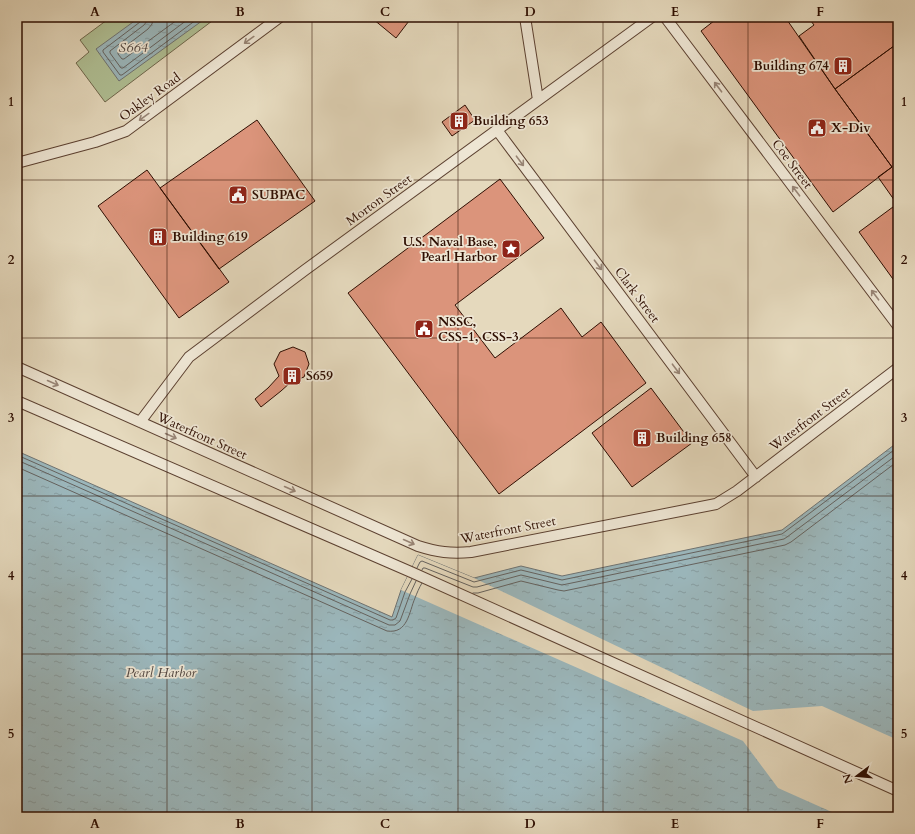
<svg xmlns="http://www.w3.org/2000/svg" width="915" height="834" font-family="Cardo,serif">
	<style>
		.green { fill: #b0c095; stroke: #6f674c }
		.water { fill: url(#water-ripples); stroke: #6f7372 }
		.pier { fill: #e5d9bd }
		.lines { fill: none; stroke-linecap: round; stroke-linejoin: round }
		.shore { stroke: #64625f; stroke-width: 1 }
		.building { fill: #db947b; stroke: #2e0e02 }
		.lane-casing { stroke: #5c4131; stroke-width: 12 }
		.lane { stroke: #eee6d4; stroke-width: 10 }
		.oneway { stroke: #988576 }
		.grid { fill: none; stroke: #2e0e02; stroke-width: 1; stroke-opacity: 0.55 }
		.labels { text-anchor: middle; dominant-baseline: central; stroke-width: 3.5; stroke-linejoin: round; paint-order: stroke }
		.poi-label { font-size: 13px; font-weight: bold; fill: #2e0e02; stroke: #eee6d4; text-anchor: start }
		.street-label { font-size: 13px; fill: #2e0e02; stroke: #eee6d4 }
		.water-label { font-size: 14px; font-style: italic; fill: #544943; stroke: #eee6d4 }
		.neatline { fill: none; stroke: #2e0e02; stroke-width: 1.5 }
		.grid-label { font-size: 13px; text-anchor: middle; font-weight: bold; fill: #2e0e02 }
	</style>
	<defs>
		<pattern id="water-ripples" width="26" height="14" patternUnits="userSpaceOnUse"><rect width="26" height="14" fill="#9bb7bc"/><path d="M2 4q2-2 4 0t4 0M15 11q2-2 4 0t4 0" fill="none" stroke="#869ca0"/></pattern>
	</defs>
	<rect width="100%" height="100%" fill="#e5d9bd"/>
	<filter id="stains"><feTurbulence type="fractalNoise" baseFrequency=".005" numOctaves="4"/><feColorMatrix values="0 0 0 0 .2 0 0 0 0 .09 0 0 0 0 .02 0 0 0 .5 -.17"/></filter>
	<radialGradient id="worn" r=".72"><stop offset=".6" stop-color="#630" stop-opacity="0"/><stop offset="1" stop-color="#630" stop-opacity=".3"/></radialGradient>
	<path class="green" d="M111 17H215L216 18 105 102 76 63 89 52 80 40Z"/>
	<path class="water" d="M140 17 206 18 119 81 96 49Z
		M898 442V817H17V451L392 617 401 590 418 555 474 578 521 566 562 576 782 530Z"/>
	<path class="pier" d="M418 555 474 578 753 711 822 706 898 740V817H843L778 788 743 741 401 590Z"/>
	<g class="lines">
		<path class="shore" d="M142 17V20L140 22 103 50V52L120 75H122L200 17
			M147 17V21L144 25 110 51V53L121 68H123L191 17
			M153 17 152 24 148 29 118 52V54L122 59H124L181 17
			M17 455 390 620H393L396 618 405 592 412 579
			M17 460 389 625H395L400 621 410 594 416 581
			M17 467 387 631C408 634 409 612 415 598 417 593 419 588 422 583
			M417 568 420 562 422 561 474 582 521 570 562 580 782 534 898 447
			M422 570 423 568H425L473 587H477L521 575 562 585 784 539 787 537 898 454
			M473 593H478L521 581 558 590 564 591 785 545 791 542 898 461"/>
	</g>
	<path class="building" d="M374 17H412L396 38 373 19Z
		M719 17H785L835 89 892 167 833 212 701 31Z
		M808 17H898V43L835 89 799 36 814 25Z
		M898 43V286L859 232 897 204 878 177 892 167 835 89Z
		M465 105 475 120 452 136 442 122Z
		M257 120 315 201 219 269 160 188Z
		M147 170 229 282 179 318 98 206Z
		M500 179 544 238 455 305 495 358 561 308 582 337 601 322 646 383 499 494 348 293Z
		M293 347 305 352 309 364 304 377 291 382 281 391 261 407 255 399 268 388 279 376 274 364 280 352Z
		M651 388 692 443 632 487 592 433Z"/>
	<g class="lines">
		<defs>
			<path id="lane" d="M525 17 538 100
				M665 17 898 326
				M497 130 756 477
				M17 163 95 142 126 131 280 17
				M17 367 418 546C437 552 451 554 471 552L716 504 737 491 898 368
				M17 401 411 572 898 791
				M140 422 189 357 305 270 652 17"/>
		</defs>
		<use href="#lane" class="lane-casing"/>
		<use href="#lane" class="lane"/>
	</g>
	<defs><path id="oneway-shaft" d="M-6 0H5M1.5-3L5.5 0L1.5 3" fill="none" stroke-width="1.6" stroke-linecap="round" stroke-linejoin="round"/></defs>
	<g class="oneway">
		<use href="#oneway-shaft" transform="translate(249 40) rotate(144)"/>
		<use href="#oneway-shaft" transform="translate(718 87) rotate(-127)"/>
		<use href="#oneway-shaft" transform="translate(144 117) rotate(144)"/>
		<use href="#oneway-shaft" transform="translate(520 161) rotate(53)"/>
		<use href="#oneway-shaft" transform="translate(796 191) rotate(-127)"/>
		<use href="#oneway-shaft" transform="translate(598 265) rotate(53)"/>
		<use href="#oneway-shaft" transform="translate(875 295) rotate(-127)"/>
		<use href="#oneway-shaft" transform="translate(676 369) rotate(53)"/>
		<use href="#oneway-shaft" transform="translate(53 383) rotate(24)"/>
		<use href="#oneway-shaft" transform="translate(171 436) rotate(24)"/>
		<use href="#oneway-shaft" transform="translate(290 489) rotate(24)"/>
		<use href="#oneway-shaft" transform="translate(409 542) rotate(24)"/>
	</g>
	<path class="grid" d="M167 17V817M312 17V817M458 17V817M603 17V817M748 17V817M17 180H898M17 338H898M17 496H898M17 654H898"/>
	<defs>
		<symbol id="building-square" viewBox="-11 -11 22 22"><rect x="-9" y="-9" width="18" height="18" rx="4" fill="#8f2418" stroke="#eee6d4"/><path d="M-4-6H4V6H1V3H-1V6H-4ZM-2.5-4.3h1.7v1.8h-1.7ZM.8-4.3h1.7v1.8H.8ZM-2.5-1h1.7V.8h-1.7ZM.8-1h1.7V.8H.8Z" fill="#fff"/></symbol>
		<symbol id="civic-square" viewBox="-11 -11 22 22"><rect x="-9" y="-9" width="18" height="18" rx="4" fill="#8f2418" stroke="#eee6d4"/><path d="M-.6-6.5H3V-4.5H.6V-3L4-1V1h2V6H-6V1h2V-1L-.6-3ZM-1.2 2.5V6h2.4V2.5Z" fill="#fff"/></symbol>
		<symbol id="sight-square" viewBox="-11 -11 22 22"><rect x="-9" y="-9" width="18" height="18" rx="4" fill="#8f2418" stroke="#eee6d4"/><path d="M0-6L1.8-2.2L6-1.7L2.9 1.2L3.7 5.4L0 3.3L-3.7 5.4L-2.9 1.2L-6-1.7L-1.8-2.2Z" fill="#fff"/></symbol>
	</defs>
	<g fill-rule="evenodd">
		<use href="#building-square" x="832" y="55" width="22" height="22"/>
		<use href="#building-square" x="448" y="110" width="22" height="22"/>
		<use href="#civic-square" x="806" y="117" width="22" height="22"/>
		<use href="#civic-square" x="227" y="184" width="22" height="22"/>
		<use href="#building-square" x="147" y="226" width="22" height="22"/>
		<use href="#sight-square" x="500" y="238" width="22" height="22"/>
		<use href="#civic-square" x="413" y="318" width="22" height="22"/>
		<use href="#building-square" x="281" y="365" width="22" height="22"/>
		<use href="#building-square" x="631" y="427" width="22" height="22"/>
	</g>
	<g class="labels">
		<g class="poi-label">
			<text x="829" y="66" text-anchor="end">Building 674</text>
			<text x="473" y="121">Building 653</text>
			<text x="831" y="128">X-Div</text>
			<text x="252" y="195">SUBPAC</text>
			<text x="172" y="237">Building 619</text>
			<text x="497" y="242" text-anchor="end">U.S. Naval Base,<tspan x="497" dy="15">Pearl Harbor</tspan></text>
			<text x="438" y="322">NSSC,<tspan x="438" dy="15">CSS-1, CSS-3</tspan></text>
			<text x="306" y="376">S659</text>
			<text x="656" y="438">Building 658</text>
		</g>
		<g class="street-label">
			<text transform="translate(150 97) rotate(-36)">Oakley Road</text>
			<text transform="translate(792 164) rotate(53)">Coe Street</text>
			<text transform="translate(379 200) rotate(-36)">Morton Street</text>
			<text transform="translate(637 295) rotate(53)">Clark Street</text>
			<text transform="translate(810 419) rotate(-37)">Waterfront Street</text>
			<text transform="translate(202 436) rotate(24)">Waterfront Street</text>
			<text transform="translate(508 530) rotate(-11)">Waterfront Street</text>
		</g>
		<g class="water-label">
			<text x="133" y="47">S664</text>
			<text x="161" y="672">Pearl Harbor</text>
		</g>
	</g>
	<rect width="915" height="834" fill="none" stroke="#e5d9bd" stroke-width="44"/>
	<g transform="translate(857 776) rotate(254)" stroke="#eee6d4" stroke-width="3" paint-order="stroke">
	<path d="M0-3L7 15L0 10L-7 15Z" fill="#2e0e02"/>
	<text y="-6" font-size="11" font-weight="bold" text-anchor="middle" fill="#2e0e02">N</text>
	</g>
	<rect x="22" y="22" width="871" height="790" class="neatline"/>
	<g class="grid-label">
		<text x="95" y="16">A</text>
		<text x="240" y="16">B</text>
		<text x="385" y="16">C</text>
		<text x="530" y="16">D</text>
		<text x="675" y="16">E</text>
		<text x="820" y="16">F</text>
		<text x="11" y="106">1</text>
		<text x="904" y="106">1</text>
		<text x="11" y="264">2</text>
		<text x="904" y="264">2</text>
		<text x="11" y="422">3</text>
		<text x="904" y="422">3</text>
		<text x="11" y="580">4</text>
		<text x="904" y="580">4</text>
		<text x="11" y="738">5</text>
		<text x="904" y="738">5</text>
		<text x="95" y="828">A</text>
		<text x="240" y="828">B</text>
		<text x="385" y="828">C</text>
		<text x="530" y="828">D</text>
		<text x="675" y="828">E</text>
		<text x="820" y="828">F</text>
	</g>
	<rect width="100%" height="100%" filter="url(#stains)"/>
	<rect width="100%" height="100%" fill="url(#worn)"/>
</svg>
